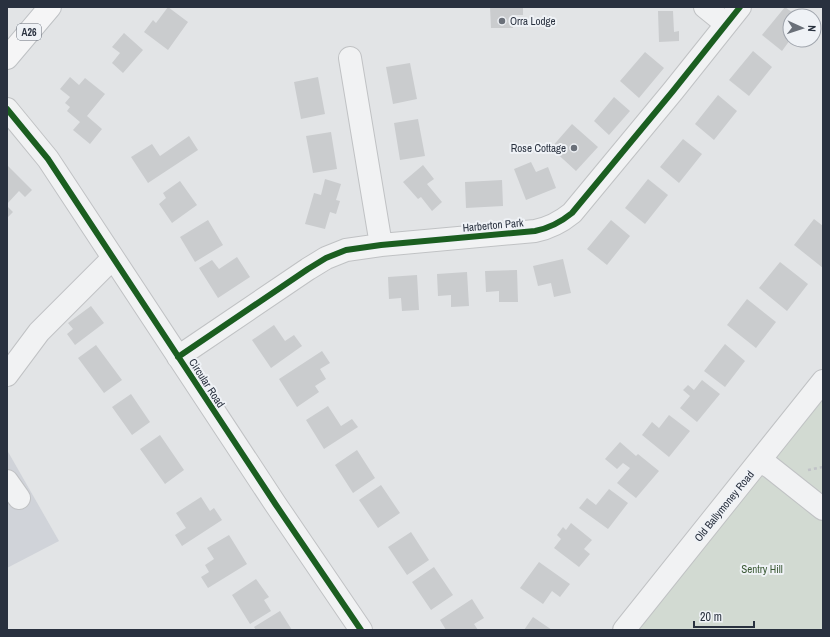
<svg xmlns="http://www.w3.org/2000/svg" width="830" height="637" font-family="'Archivo Narrow',sans-serif">
	<style>
		.built { fill: #d0d3d9 }
		.green { fill: #d2dad2 }
		.building { fill: #caccce }
		.lines { fill: none; stroke-linecap: round; stroke-linejoin: round }
		.minor-casing { stroke: #c0c2c4; stroke-width: 24 }
		.major-casing { stroke: #bec1c4; stroke-width: 24 }
		.path { stroke: #c0c2c7; stroke-width: 2.5; stroke-dasharray: 3 3; stroke-linecap: butt }
		.minor { stroke: #f1f2f3; stroke-width: 22 }
		.major { stroke: #f5f5f6; stroke-width: 22 }
		.cycleway-casing { stroke: #eff2f6; stroke-width: 8 }
		.cycleway { stroke: #1b5e20; stroke-width: 6 }
		.poi-dot { fill: #6a7079; stroke: #eff2f6; stroke-width: 1.5 }
		.labels { text-anchor: middle; dominant-baseline: central; stroke-width: 4; stroke-linejoin: round; paint-order: stroke }
		.shield { fill: #eff2f6; stroke: #646b76; stroke-width: 1 }
		.shield-label { font-size: 10px; font-weight: bold; fill: #29313f }
		.poi-label { font-size: 11px; fill: #29313f; stroke: #eff2f6; text-anchor: start }
		.street-label { font-size: 11px; fill: #29313f; stroke: #eff2f6 }
		.park-label { font-size: 11px; fill: #3d5b37; stroke: #eff2f6 }
	</style>
	<rect width="100%" height="100%" fill="#e2e4e6"/>
	<path class="built" d="M7 450 59 541 7 568Z"/>
	<path class="green" d="M823 397V630H633Z"/>
	<path class="building" d="M168 7 188 22 168 50 144 32 153 20 156 23Z
		M469 7H481V8H469Z
		M490 7H523V15H512L513 28H491Z
		M785 7 797 16H790V40L782 51 762 35Z
		M658 11H673L674 32 679 31V41L659 42Z
		M124 33 143 50 123 73 112 63 120 53 112 47Z
		M753 51 772 67 749 96 729 80Z
		M645 52 664 68 639 98 620 81Z
		M410 63 417 99 393 104 386 67Z
		M70 77 79 85 85 78 105 94 87 116 102 129 90 144 73 130 80 122 67 111 70 107 65 103 70 97 60 89Z
		M318 77 325 114 301 119 294 82Z
		M718 95 737 111 714 140 695 124Z
		M614 97 630 111 609 135 594 121Z
		M418 119 425 156 400 160 394 123Z
		M572 124 598 147 576 171 551 148Z
		M331 132 337 169 313 173 306 136Z
		M189 136 198 150 148 183 131 157 152 144 160 156Z
		M683 139 702 154 679 183 660 167Z
		M531 162 536 172 548 167 556 188 526 200 514 169Z
		M423 165 434 179 427 184 442 202 432 211 421 197 418 199 403 182Z
		M8 166 32 190 25 197 19 191 7 204V168Z
		M325 179 341 184 336 200 340 201 336 214 330 212 325 229 305 224 314 193 321 195Z
		M648 179 668 195 645 224 625 208Z
		M502 180 503 206 466 208 465 182Z
		M180 181 197 205 172 223 159 204 166 198 163 193Z
		M7 206 13 212 7 218Z
		M814 219 823 226V268L794 245Z
		M208 220 223 245 195 262 180 237Z
		M611 220 630 236 607 265 587 249Z
		M237 257 250 277 218 298 199 268 212 260 219 269Z
		M563 259 571 293 554 297 551 283 538 286 533 266Z
		M780 262 808 284 787 311 759 288Z
		M517 270 518 302H499V291L486 292 485 271Z
		M467 272 469 306 451 307V295L438 296 437 274Z
		M417 275 419 310 402 311 401 298 389 299 388 277Z
		M747 299 776 322 756 348 727 325Z
		M91 306 104 323 75 345 67 334 73 329 68 323Z
		M274 325 285 341 294 335 302 346 271 368 252 340Z
		M725 344 745 361 725 387 704 371Z
		M96 345 122 380 104 393 78 358Z
		M322 351 330 363 320 369 326 379 315 386 319 392 297 407 279 379Z
		M702 380 720 394 697 422 680 408 690 396 683 390 688 385 694 390Z
		M131 394 150 422 132 435 112 407Z
		M328 406 341 426 352 419 358 427 324 449 306 420Z
		M669 415 690 431 669 457 642 435 652 422 659 428Z
		M160 435 184 470 165 484 140 449Z
		M620 442 636 456 638 454 659 471 636 498 617 483 630 468 623 463 617 469 605 459Z
		M357 450 375 478 353 493 335 465Z
		M381 485 400 513 378 528 359 500Z
		M609 489 628 503 608 529 579 508 587 498 596 505Z
		M201 497 210 511 214 508 222 520 182 546 175 535 186 528 176 513Z
		M571 523 592 540 584 549 590 554 579 567 554 548 561 539 557 535 563 527 566 530Z
		M411 532 429 560 407 575 388 547Z
		M229 535 247 564 208 588 201 577 209 572 205 565 214 559 207 548Z
		M539 562 570 584 560 597 552 591 543 604 520 588Z
		M434 567 453 595 431 610 412 582Z
		M256 579 269 597 264 600 271 611 250 624 232 595Z
		M472 599 484 618 474 624 478 630H446L440 620Z
		M280 611 292 630H256L254 627Z
		M533 617 552 630H524Z"/>
	<g class="lines">
		<defs>
			<path id="minor" d="M705 7 726 24
				M350 58 381 245
				M7 109 48 159 276 505 361 630
				M178 357 308 269 326 258 346 250 381 245 535 231C550 228 561 222 572 213L673 91 740 7
				M7 375 39 332 113 258
				M760 461 770 467 823 509
				M7 481 19 498
				M624 630 823 381"/>
			<path id="major" d="M7 58 50 7"/>
		</defs>
		<use href="#minor" class="minor-casing"/>
		<use href="#major" class="major-casing"/>
		<path class="path" d="M808 470 823 467"/>
		<use href="#minor" class="minor"/>
		<use href="#major" class="major"/>
		<defs>
			<path id="cycleway" d="M7 109 48 159 276 505 361 630
				M178 357 308 269 326 258 346 250 381 245 535 231C550 228 561 222 572 213L673 91 740 7"/>
		</defs>
		<use href="#cycleway" class="cycleway-casing"/>
		<use href="#cycleway" class="cycleway"/>
	</g>
	<g class="poi-dot">
		<circle cx="502" cy="21" r="4"/>
		<circle cx="574" cy="148" r="4"/>
	</g>
	<g class="labels">
		<rect class="shield" x="17" y="24" width="24" height="16" rx="3"/>
		<g class="shield-label">
			<text x="29" y="32">A26</text>
		</g>
		<g class="poi-label">
			<text x="510" y="21">Orra Lodge</text>
			<text x="566" y="148" text-anchor="end">Rose Cottage</text>
		</g>
		<g class="street-label">
			<text transform="translate(493 225) rotate(-5)">Harberton Park</text>
			<text transform="translate(207 383) rotate(57)">Circular Road</text>
			<text transform="translate(724 506) rotate(-51)">Old Ballymoney Road</text>
		</g>
		<g class="park-label">
			<text x="762" y="569">Sentry Hill</text>
		</g>
	</g>
	<rect width="830" height="637" fill="none" stroke="#29313f" stroke-width="16"/>
	<g transform="translate(802 28) rotate(93)"><circle r="19" fill="#eff2f6" stroke="#a0a5ad"/>
	<path d="M0-3L7 15L0 10L-7 15Z" fill="#6a7079"/>
	<text y="-6" font-size="11" font-weight="bold" text-anchor="middle" fill="#29313f">N</text>
	</g>
	<path d="M694 621v6h60v-6" fill="none" stroke="#29313f" stroke-width="2"/>
	<text x="700" y="621" font-size="12" fill="#29313f" stroke="#eff2f6" stroke-width="3" paint-order="stroke">20 m</text>
</svg>
